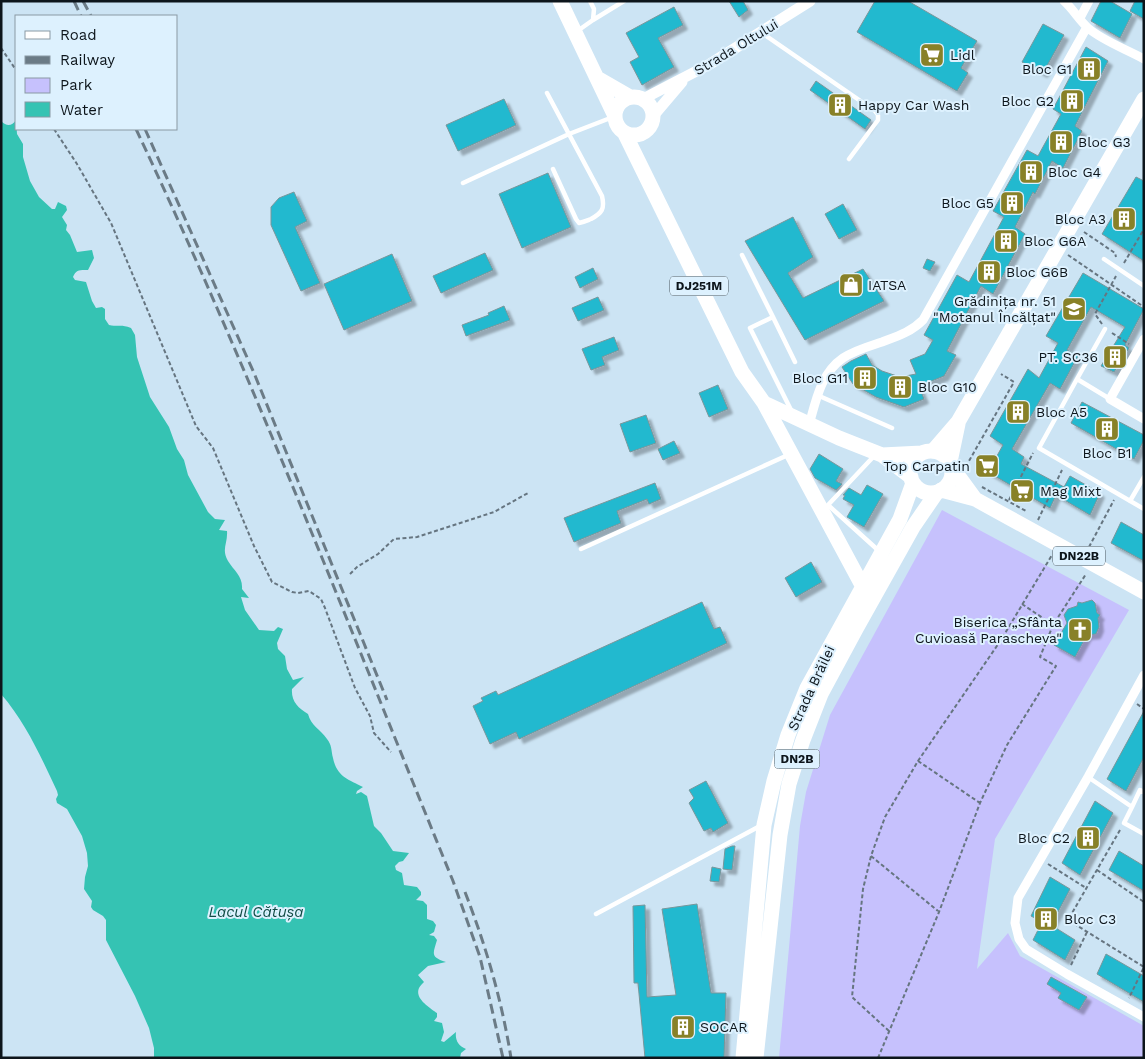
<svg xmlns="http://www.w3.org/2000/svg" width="1145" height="1059" font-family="'Work Sans',sans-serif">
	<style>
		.green { fill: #c6c1fd }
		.water { fill: #35c3b3 }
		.building { fill: #22b9cf; stroke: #79969b; filter: url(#shadow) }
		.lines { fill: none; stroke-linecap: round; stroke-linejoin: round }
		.path { stroke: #667580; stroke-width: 2; stroke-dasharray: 4 2.5; stroke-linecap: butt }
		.service { stroke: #fff; stroke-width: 4.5 }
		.minor { stroke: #fff; stroke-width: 9 }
		.tertiary { stroke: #fff; stroke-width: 11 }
		.primary { stroke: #fff; stroke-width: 15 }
		.trunk { stroke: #fff; stroke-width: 15 }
		.rail { stroke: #6b7b86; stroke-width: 3; stroke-dasharray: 10 5; stroke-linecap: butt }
		.labels { text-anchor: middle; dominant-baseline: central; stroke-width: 4; stroke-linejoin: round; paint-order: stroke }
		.shield { fill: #ddf1fe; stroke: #4b575f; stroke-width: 1 }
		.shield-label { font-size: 12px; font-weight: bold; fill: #0d151b }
		.street-label { font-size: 14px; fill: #0d151b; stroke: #ddf1fe }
		.poi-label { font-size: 14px; fill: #0d151b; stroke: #ddf1fe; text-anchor: start }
		.water-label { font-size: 15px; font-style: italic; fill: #0f4b44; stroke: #ddf1fe }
	</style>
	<defs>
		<filter id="shadow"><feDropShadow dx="4.5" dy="4.5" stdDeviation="1" flood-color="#0004"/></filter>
	</defs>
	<rect width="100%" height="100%" fill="#cce4f4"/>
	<path class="green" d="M942 510 1129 610 995 839 977 969 1008 933 1020 956 1144 1026V1058H779L800 826 806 792 830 715Z"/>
	<path class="water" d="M16 120 17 134 23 144V157L30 181 39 197 52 209H55L58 202 66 206 67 210 62 217 67 225 66 230 70 235 77 252 92 250 94 258 88 270C81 270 76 269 73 277L75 280 86 282 92 301 96 308 102 307 105 309V319L109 325C120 327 121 324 131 328L135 335 137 357 150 397 169 427 177 449 184 460 188 475 208 512 215 519 225 520 219 530 227 531C228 543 221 549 228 561 234 571 243 576 242 589L249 598 241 597 245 610 259 630 274 631 278 627 283 629 277 643 278 649 285 656 287 669 293 680 304 677 292 689C291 701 298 708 308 714 311 726 320 729 327 739 332 745 331 750 333 758 337 777 348 779 363 787L357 791 356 794 361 792 367 796 374 826 381 833 393 851 409 853 403 861 399 862 395 866 396 870 402 873 404 885 417 887 421 892V895L416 900 423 901 427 905V919L433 921 436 925 434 932 429 935 434 936 437 940C433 954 430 957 446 962L428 966 418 975 424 982C422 984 420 986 419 988 414 999 432 1009 437 1013V1017L434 1021 442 1023 444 1032 441 1041 444 1042 456 1032C455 1040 458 1046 466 1049L461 1053 460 1058H154V1048L149 1028 135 996 106 940V920L103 916 93 910 91 907 92 901 84 889 85 877 88 866 87 853 82 836 67 809 57 803 56 799 58 795 57 791C41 757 26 723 1 694V121C7 127 12 126 16 120Z"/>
	<path class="building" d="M729 1H743L748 10 739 17Z
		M875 1H908L977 41 961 68 968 73 957 91 857 32Z
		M1101 1H1110L1132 14 1120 38 1091 21Z
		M1135 1H1144V19L1130 11Z
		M674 7 683 25 658 38 674 67 642 85 630 62 639 57 626 33Z
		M1043 24 1064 35 1043 73 1022 62Z
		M1086 47 1108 61 1075 126 1082 131 1063 168 1052 161 1035 194 1033 192 1015 227 1025 234 993 294 981 286 947 351 956 355 944 376 919 386 924 399 904 407 876 397 853 384 842 367 851 361 866 354 872 365 882 371 900 377 916 374 910 360 925 354 933 340 924 335 957 275 969 282 1004 217 993 211 1027 150 1038 156 1061 114 1053 109Z
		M816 81 871 120 865 129 810 90Z
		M504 99 516 125 458 151 446 125Z
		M548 173 571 227 522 248 499 194Z
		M1136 177 1144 181V261L1102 234Z
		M294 192 307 221 295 227 320 283 301 291 271 225V207L279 198Z
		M843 204 857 230 839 239 825 214Z
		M793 217 813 257 788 273 803 298 863 269 884 301 805 340 745 241Z
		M485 253 493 270 441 293 433 276Z
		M392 254 412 301 344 330 324 284Z
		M927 259 935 262 930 271 923 268Z
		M593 268 598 279 580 288 575 277Z
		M1083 273 1144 309 1125 345 1129 348 1114 372 1101 366 1125 327 1091 307 1067 350 1078 356 1060 389 1050 383 1012 449 1024 457 1021 464 1064 487 1070 476 1100 493 1090 515 1056 495 1050 508 988 472 1003 445 990 436 1028 369 1039 378 1058 343 1046 336Z
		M598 297 604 310 578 321 572 308Z
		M504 306 510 320 466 336 462 325 489 315 488 313Z
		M614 337 619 350 602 357 605 365 591 370 582 349Z
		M718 385 728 409 709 417 699 393Z
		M1082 402 1144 435V440L1134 459 1071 423Z
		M646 415 656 443 630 452 620 424Z
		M674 441 680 453 663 460 658 449Z
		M819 454 843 469 836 481 842 484 836 490 815 478 810 469Z
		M655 483 661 499 649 504 647 499 617 511 621 523 574 542 564 518Z
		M867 485 883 494 864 527 847 517 854 505 843 499 845 495H843L849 488 861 495Z
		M1121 522 1144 535V561L1111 543Z
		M811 562 822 582 796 597 785 578Z
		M1092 600 1095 603 1097 613 1100 615 1098 618 1099 627 1096 634 1087 635 1075 657 1054 645 1067 623 1064 615 1068 609 1077 606 1078 602 1082 603Z
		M702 602 714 629 720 627 727 643 519 739 516 732 490 744 473 706 483 701 481 698 496 691 498 695Z
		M1144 711V757L1126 791 1107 779Z
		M706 781 728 823 713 832 711 828 704 831 689 803 694 798 689 790Z
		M1095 801 1113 813 1080 875 1062 863Z
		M732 846H735L732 870 723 869 725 849Z
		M1119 851 1144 866V891L1109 870Z
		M712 867 721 869 719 882 710 881Z
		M1050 877 1070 889 1051 925 1075 940 1065 960 1033 940 1042 922 1031 916Z
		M697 904 711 993H726L724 1058H645L638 983H634L633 906 645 905 647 997 676 995 662 909Z
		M1106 954 1144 976V1002L1097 974Z
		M1051 977 1087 997 1079 1010 1058 998 1061 993 1047 984Z"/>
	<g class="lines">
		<path class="path" d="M1 48 16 70
			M54 129 77 164 111 223 196 426 213 448 254 546 272 582 292 592 298 593 309 591 321 599 325 608 355 688 370 716 374 733 391 752
			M1084 232 1115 253 1116 257
			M1068 255 1144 307
			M1124 263 1144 229
			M1102 324 1095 314 1116 276
			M1112 333 1129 344
			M967 467 969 461 1014 382 1001 374
			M982 487 1026 511
			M1009 500 1033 453
			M1038 520 1062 470
			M1089 547 1114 500
			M350 574 357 567 378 554 394 539 417 537 494 512 528 493
			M1022 604 1053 625
			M1137 704 1144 709
			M918 761 980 803
			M1120 830 1068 920 1144 967 1129 998
			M871 856 938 911
			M1048 864 1086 888
			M1097 870 1144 902
			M1071 965 1087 932
			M889 1031 852 997 863 889 871 856 885 817 918 761 1001 640 1052 555
			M878 1058 939 912 980 803 1007 745 1056 666 1040 657 1053 625 1086 574"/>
		<path class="service" d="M593 20 624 1
			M576 32 593 20 594 9 590 1
			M762 33 875 111 878 115V120L849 159
			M547 93 602 196C605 209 602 213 591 219 586 221 584 222 579 223L576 219 553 169
			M463 183 569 134 613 117
			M742 255 773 317
			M1104 259 1144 286
			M1105 329 1077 379 1110 399
			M1077 379 1039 448 1144 509
			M817 395 892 428
			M791 410 750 328 773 317 795 362
			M875 455 828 505 879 551
			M1130 501 1144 477
			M581 549 788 455
			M1088 777 1132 807 1124 823 1144 834
			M1132 807 1140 790 1144 792
			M596 914 760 826"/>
		<path class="minor" d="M1064 1C1073 9 1079 20 1088 28 1103 41 1126 49 1144 59
			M1080 18 1089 1
			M1144 339 1110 399 1144 419
			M809 425C816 400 821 373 843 358 855 350 870 346 882 342 898 336 911 332 923 320L1087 27
			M1144 675 1088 777 1018 898 1015 923 1019 939 1026 949 1067 974 1144 1017"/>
		<path class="tertiary" d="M643 99 710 64 810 1
			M654 115 682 82"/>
		<path class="primary" d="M933 451 958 422 1144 99
			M950 462 958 424
			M951 466 975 499
			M941 490 975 499 1144 592"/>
		<path class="trunk" d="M560 1 615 116
			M597 78 630 97
			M615 116a19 19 0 1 1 38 0a19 19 0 1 1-38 0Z
			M624 132 742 372 764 403 839 438 882 455 911 477
			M764 403 863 587
			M910 472a21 21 0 1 1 42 0a21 21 0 1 1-42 0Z
			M882 455 922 453
			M743 1058 764 825 774 781 788 735 807 688 900 519 913 483
			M756 1058 780 835 789 784 803 740 821 694 856 629 913 527 937 492"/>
		<path class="rail" d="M74 1 81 16
			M83 1 91 16
			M136 129C252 375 350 629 453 881L480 957 503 1058
			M145 129 254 373 387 700
			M465 892C486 946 502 1001 511 1058"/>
	</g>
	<defs>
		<symbol id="supermarket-square" viewBox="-11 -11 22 22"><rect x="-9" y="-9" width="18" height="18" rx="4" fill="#888128" stroke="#ddf1fe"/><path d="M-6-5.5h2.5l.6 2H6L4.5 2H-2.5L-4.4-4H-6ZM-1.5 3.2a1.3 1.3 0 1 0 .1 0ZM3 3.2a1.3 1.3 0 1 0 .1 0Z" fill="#fff"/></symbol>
		<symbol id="building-square" viewBox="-11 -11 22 22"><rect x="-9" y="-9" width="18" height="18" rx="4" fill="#888128" stroke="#ddf1fe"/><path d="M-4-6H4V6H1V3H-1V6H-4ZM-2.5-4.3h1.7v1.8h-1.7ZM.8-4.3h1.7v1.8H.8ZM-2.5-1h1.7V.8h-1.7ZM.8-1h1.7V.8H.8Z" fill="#fff"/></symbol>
		<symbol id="shop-square" viewBox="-11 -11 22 22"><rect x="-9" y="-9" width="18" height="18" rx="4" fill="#888128" stroke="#ddf1fe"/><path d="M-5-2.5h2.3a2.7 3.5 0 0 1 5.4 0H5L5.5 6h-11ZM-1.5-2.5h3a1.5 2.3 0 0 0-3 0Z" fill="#fff"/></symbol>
		<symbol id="school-square" viewBox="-11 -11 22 22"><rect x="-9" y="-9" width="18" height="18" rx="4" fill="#888128" stroke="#ddf1fe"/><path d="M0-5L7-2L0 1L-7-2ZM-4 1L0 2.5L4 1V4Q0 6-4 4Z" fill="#fff"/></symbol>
		<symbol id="church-square" viewBox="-11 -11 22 22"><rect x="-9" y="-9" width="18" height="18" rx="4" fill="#888128" stroke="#ddf1fe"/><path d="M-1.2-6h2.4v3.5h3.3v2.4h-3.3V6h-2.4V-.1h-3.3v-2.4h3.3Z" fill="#fff"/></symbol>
	</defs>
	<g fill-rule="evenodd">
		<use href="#supermarket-square" x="918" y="41" width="28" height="28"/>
		<use href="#building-square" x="1075" y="55" width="28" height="28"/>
		<use href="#building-square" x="1058" y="87" width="28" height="28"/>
		<use href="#building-square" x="826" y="91" width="28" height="28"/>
		<use href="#building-square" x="1047" y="128" width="28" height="28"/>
		<use href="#building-square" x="1017" y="158" width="28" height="28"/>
		<use href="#building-square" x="998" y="189" width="28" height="28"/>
		<use href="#building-square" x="1110" y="205" width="28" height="28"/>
		<use href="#building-square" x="992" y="227" width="28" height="28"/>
		<use href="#building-square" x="975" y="258" width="28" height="28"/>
		<use href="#shop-square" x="837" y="271" width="28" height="28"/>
		<use href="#school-square" x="1060" y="295" width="28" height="28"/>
		<use href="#building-square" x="1101" y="343" width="28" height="28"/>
		<use href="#building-square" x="851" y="364" width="28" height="28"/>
		<use href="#building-square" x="886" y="373" width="28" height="28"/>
		<use href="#building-square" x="1004" y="398" width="28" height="28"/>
		<use href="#building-square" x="1093" y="415" width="28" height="28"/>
		<use href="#supermarket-square" x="973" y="452" width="28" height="28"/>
		<use href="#supermarket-square" x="1008" y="477" width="28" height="28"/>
		<use href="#church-square" x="1066" y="616" width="28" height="28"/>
		<use href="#building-square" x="1074" y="824" width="28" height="28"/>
		<use href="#building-square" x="1032" y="905" width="28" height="28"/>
		<use href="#building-square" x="669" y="1013" width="28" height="28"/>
	</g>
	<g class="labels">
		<g class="shield">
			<rect x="670" y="276.5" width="58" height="19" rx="4"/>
			<rect x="1053" y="546.5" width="52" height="19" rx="4"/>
			<rect x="774.5" y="749.5" width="45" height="19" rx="4"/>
		</g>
		<g class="shield-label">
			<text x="699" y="286">DJ251M</text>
			<text x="1079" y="556">DN22B</text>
			<text x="797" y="759">DN2B</text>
		</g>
		<g class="street-label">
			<text transform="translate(736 47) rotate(-31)">Strada Oltului</text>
			<text transform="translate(811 688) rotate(-65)">Strada Brăilei</text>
		</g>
		<g class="poi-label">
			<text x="950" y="55">Lidl</text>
			<text x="1072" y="69" text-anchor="end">Bloc G1</text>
			<text x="1054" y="101" text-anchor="end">Bloc G2</text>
			<text x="858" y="105">Happy Car Wash</text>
			<text x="1078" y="142">Bloc G3</text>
			<text x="1048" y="172">Bloc G4</text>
			<text x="994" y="203" text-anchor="end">Bloc G5</text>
			<text x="1106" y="219" text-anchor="end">Bloc A3</text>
			<text x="1024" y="241">Bloc G6A</text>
			<text x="1006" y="272">Bloc G6B</text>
			<text x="868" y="285">IATSA</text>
			<text x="1056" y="301" text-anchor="end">Grădinița nr. 51<tspan x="1056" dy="16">"Motanul Încălțat"</tspan></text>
			<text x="1098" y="357" text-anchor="end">PT. SC36</text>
			<text x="848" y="378" text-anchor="end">Bloc G11</text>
			<text x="918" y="387">Bloc G10</text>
			<text x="1036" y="412">Bloc A5</text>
			<text x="1107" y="453" text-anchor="middle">Bloc B1</text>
			<text x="970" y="466" text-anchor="end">Top Carpatin</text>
			<text x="1040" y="491">Mag Mixt</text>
			<text x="1062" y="622" text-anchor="end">Biserica „Sfânta<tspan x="1062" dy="16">Cuvioasă Parascheva"</tspan></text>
			<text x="1070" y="838" text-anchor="end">Bloc C2</text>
			<text x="1064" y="919">Bloc C3</text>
			<text x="700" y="1027">SOCAR</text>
		</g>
		<g class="water-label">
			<text x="256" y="912">Lacul Cătușa</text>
		</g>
	</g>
	<rect width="1145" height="1059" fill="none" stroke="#0d151b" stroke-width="5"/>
	<rect x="15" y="15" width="162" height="115" fill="#ddf1fe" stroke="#8a99a3"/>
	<rect x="25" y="31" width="25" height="8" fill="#ffffff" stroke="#8a99a3"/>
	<text x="60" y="40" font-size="15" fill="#0d151b">Road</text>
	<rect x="25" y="56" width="25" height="8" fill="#6b7b86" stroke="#8a99a3"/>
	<text x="60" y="65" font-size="15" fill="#0d151b">Railway</text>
	<rect x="25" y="78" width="25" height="15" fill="#c6c1fd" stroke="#8a99a3"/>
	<text x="60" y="90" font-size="15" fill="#0d151b">Park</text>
	<rect x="25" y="102" width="25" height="15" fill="#35c3b3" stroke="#8a99a3"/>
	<text x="60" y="115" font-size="15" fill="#0d151b">Water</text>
</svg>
